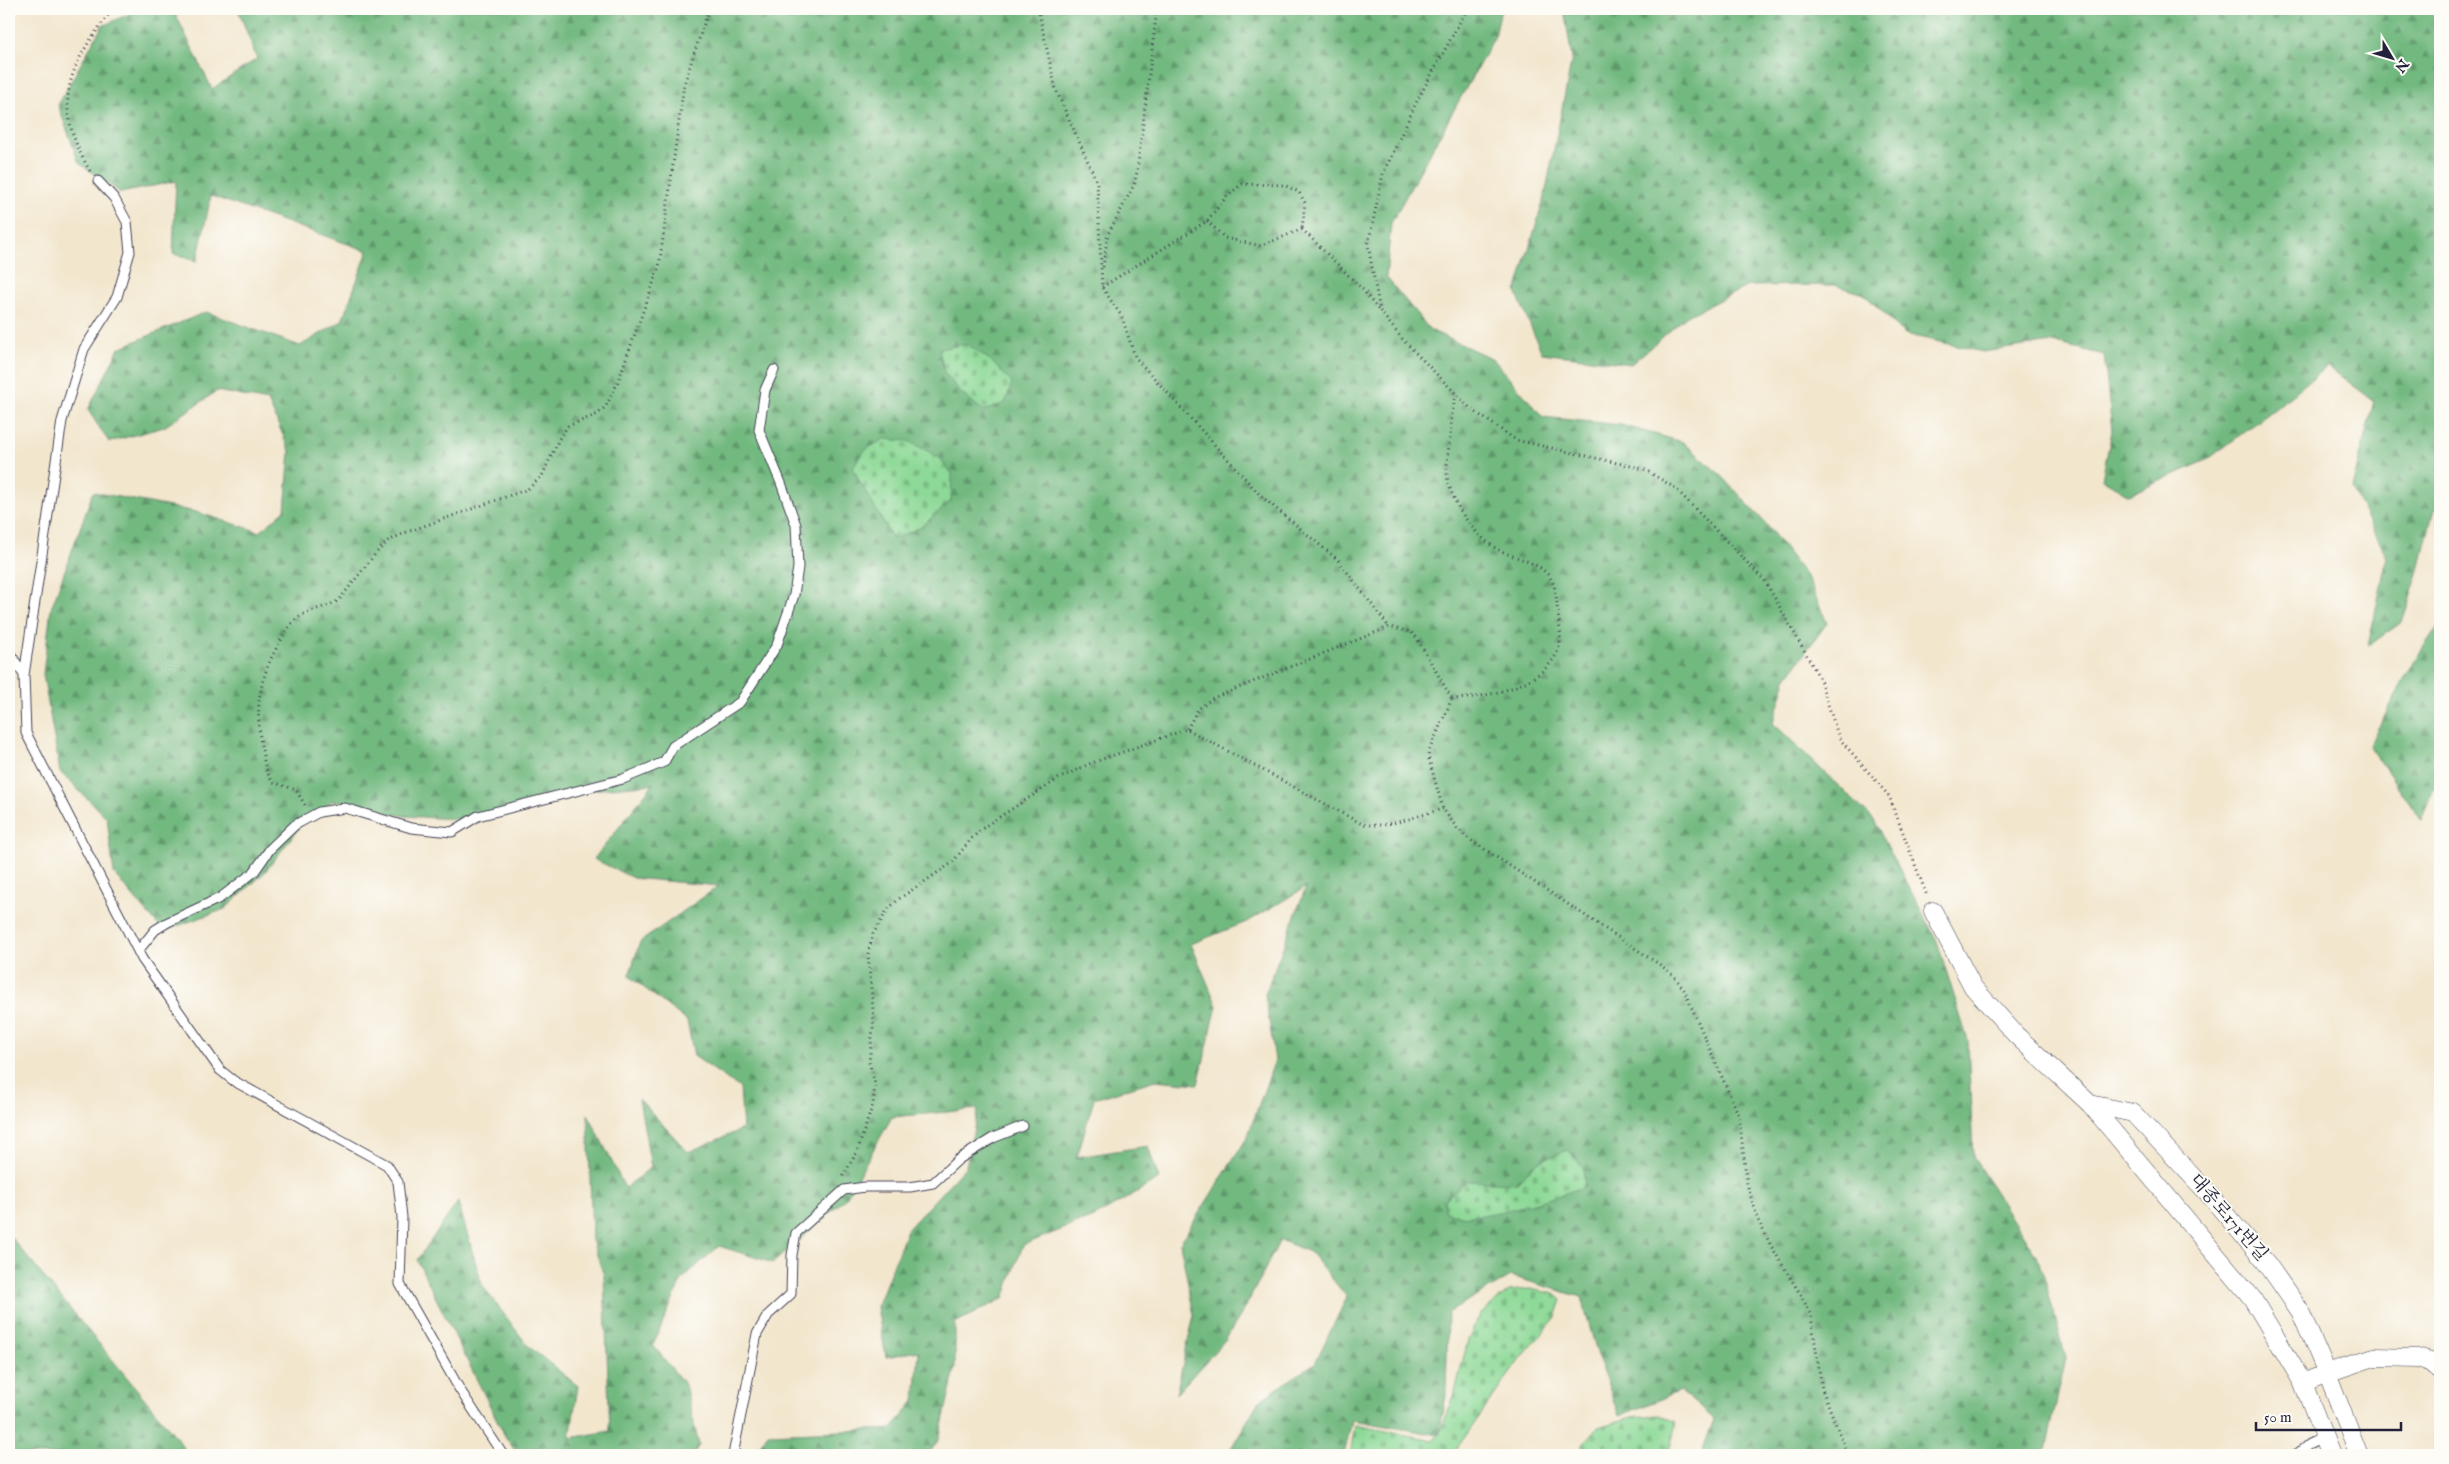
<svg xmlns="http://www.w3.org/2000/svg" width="2449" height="1464" font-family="'IM FELL English','Noto Serif KR',serif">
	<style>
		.forest { fill: url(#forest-firs); stroke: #4a6e5e }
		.cemetery { fill: url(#cemetery-stones); stroke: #587e69 }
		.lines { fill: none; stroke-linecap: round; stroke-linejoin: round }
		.lane-casing { stroke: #413f51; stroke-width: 11 }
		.street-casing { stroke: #413f51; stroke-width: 19 }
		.path { stroke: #413f51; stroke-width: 3; stroke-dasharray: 1 4; stroke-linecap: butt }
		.lane { stroke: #fff; stroke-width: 9 }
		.street { stroke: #fff; stroke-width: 18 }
		.labels { text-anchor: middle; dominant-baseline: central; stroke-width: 4; stroke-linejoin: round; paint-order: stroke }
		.street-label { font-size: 18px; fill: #22223b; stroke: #fdfcf7 }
	</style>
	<defs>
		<pattern id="forest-firs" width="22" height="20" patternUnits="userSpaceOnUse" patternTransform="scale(1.25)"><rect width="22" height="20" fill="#72b980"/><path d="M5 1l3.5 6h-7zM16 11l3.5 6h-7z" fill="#5d966a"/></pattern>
		<pattern id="cemetery-stones" width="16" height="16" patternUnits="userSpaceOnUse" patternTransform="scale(1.25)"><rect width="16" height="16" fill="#8dd997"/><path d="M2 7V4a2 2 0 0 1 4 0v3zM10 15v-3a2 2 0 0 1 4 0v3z" fill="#79ba83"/></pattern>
	</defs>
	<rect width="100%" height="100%" fill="#fdfcf7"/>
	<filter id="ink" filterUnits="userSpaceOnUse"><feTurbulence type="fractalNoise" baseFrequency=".02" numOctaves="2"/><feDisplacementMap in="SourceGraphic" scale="10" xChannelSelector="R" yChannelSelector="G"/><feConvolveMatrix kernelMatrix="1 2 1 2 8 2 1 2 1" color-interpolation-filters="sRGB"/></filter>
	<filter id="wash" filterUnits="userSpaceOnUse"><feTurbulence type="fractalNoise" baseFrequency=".0096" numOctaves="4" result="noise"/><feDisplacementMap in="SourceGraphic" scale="20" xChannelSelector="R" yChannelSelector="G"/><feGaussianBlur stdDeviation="1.12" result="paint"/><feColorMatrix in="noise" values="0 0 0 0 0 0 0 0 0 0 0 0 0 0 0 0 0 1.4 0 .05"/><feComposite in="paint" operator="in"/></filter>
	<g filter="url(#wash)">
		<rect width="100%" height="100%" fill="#f2e6cd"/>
		<path class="forest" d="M140 9H173L212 89 257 59 238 9H1501L1495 36 1391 223 1386 277 1430 330 1493 359 1543 417 1621 425 1683 442 1723 477 1766 524 1808 579 1827 623 1786 679 1773 723 1874 820 1937 941 1968 1041 1973 1157 2040 1262 2066 1357 2045 1455H1701L1714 1419 1680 1391 1619 1416 1599 1359 1581 1297 1511 1276 1448 1313 1446 1395 1439 1435 1352 1420 1344 1455H1227L1259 1401 1315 1363 1347 1297 1310 1252 1280 1240 1244 1310 1225 1340 1176 1394 1194 1315 1180 1243 1247 1138 1275 1060 1265 994 1306 887 1249 921 1191 944 1217 1006 1198 1084 1155 1080 1094 1099 1077 1157 1148 1146 1159 1179 1098 1215 1023 1245 1004 1298 955 1323V1369L939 1439 928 1455H754L767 1434 892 1429 915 1400 919 1351 886 1357 877 1307 907 1230 966 1166 978 1109 892 1117 845 1199 773 1263 719 1246 682 1279 653 1345 685 1385 699 1445 693 1455H518L505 1436 417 1260 458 1202 482 1285 528 1346 578 1386 570 1438 610 1431 604 1276 592 1240 588 1114 625 1188 651 1167 639 1099 688 1152 743 1129 740 1088 694 1056 687 1021 629 976 640 942 719 886 633 878 594 859 653 784 560 793 471 820 403 816 334 800 304 821 265 872 225 909 163 931 114 874 107 818 60 772 43 674 51 609 93 492 196 512 260 532 285 510 290 451 268 401 217 391 164 427 109 442 88 410 119 348 206 312 300 346 342 321 368 251 211 196 197 261 173 254 176 181 121 193 79 163 58 105 102 26Z
			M1564 9H2440V508L2434 509 2417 577 2402 622 2368 646 2387 557 2352 488 2374 401 2327 366 2276 408 2207 460 2129 495 2102 479 2112 431 2104 355 2052 342 1983 352 1905 334 1864 294 1835 285 1748 286 1687 316 1631 364 1542 353 1516 292 1545 195 1572 58Z
			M2440 623V772L2421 820 2369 745 2416 658Z
			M9 1235 178 1439 187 1455H9Z"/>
		<path class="cemetery" d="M967 344 990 360 1012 383 1005 403 984 411 961 393 944 372 939 349Z
			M884 439 908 441 939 457 952 474 951 501 921 527 893 539 852 468 865 450Z
			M1568 1150 1583 1167 1585 1186C1560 1196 1484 1220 1460 1216 1455 1215 1450 1213 1445 1212L1444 1200 1466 1181 1516 1183 1539 1161Z
			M1530 1289 1555 1294 1562 1300 1556 1317 1518 1362 1452 1455H1350L1355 1425 1433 1440 1439 1435 1454 1396 1468 1340 1481 1313 1509 1291Z
			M1660 1415 1676 1423 1668 1455H1587L1582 1446 1598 1427 1632 1417Z"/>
	</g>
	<g filter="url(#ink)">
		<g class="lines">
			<defs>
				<path id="lane" d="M98 181 114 198 127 222 130 252 117 297 84 349 62 421 24 675 26 733 142 959 220 1070 234 1081 387 1165 398 1182 402 1217 400 1284 460 1390 503 1455
					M9 652 24 675
					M138 951 155 930 168 922 220 898 254 872 270 849 295 825 319 812 345 808 411 828 452 832 478 816 623 779 664 762 673 746 740 702 777 645 794 595 798 567 796 525 781 483 759 430 765 390 774 370
					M733 1455 757 1334 768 1315 791 1294 792 1255 796 1233 844 1190 865 1187H910L933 1183 959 1159 993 1138 1023 1126
					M2296 1455 2309 1444 2324 1437"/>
				<path id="street" d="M1933 911 1973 987 2016 1035 2090 1104 2252 1298 2303 1383 2331 1455
					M2090 1104 2133 1113 2206 1191 2268 1265 2300 1311 2327 1373 2303 1383
					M2359 1455 2327 1373 2374 1357 2418 1358 2432 1363 2440 1370"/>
			</defs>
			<use href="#lane" class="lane-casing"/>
			<use href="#street" class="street-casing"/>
			<path class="path" d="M1038 9 1056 90 1097 182 1102 287 1122 317 1135 357 1261 496 1338 560 1389 627
				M1467 9 1417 101 1383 174 1368 245 1380 311 1403 340 1471 409 1516 440 1644 469 1675 488 1765 581 1819 677 1839 738 1889 796 1927 896
				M90 171C50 103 68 66 113 9
				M1207 221 1225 238 1261 246 1302 229
				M1302 229 1363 290 1379 311
				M1103 267 1108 234 1134 185 1137 172 1157 9
				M1102 287 1207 221 1227 196 1242 184 1284 185 1299 192 1305 203 1302 229
				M1452 699 1431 746 1428 756 1443 809 1457 828 1469 839 1662 966 1675 977 1684 990 1739 1116 1747 1184 1758 1220 1771 1246 1802 1297 1811 1316 1822 1389 1848 1455
				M1452 699C1486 698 1548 685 1559 647 1562 636 1559 624 1558 613 1556 601 1557 586 1549 576 1539 562 1514 558 1499 550 1475 537 1455 508 1448 481 1445 467 1449 450 1450 436 1451 422 1452 408 1456 395
				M1187 729 1198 709 1213 698 1389 627 1411 632 1416 637 1452 699
				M305 805 296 790 273 782C266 773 264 762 262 750 255 712 258 681 277 647 282 638 287 628 294 621 306 609 325 609 339 600L376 553 388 541 407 532 528 489 542 476 559 439 568 426 598 414 606 406 617 384 659 267 684 84 709 9
				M843 1176 857 1152 873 1104 875 1084 869 1062 874 1020 868 954 873 934 888 909 900 898 952 863 972 838 984 827 1058 779 1089 764 1187 729 1362 824C1390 829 1417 815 1443 809"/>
			<use href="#lane" class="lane"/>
			<use href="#street" class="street"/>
		</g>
	</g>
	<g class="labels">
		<g class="street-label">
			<text transform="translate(2228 1218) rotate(49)">대종로171번길</text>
		</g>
	</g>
	<rect width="2449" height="1464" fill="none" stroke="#fdfcf7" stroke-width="30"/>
	<g transform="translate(2392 58) rotate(128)" stroke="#fdfcf7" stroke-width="4" paint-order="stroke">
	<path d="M0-4L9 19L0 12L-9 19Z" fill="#22223b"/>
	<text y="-8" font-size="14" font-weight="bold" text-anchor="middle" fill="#22223b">N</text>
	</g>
	<path d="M2256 1422v8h145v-8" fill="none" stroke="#22223b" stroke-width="2.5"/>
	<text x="2264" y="1422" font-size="15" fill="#22223b" stroke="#fdfcf7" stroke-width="4" paint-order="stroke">50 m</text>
</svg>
